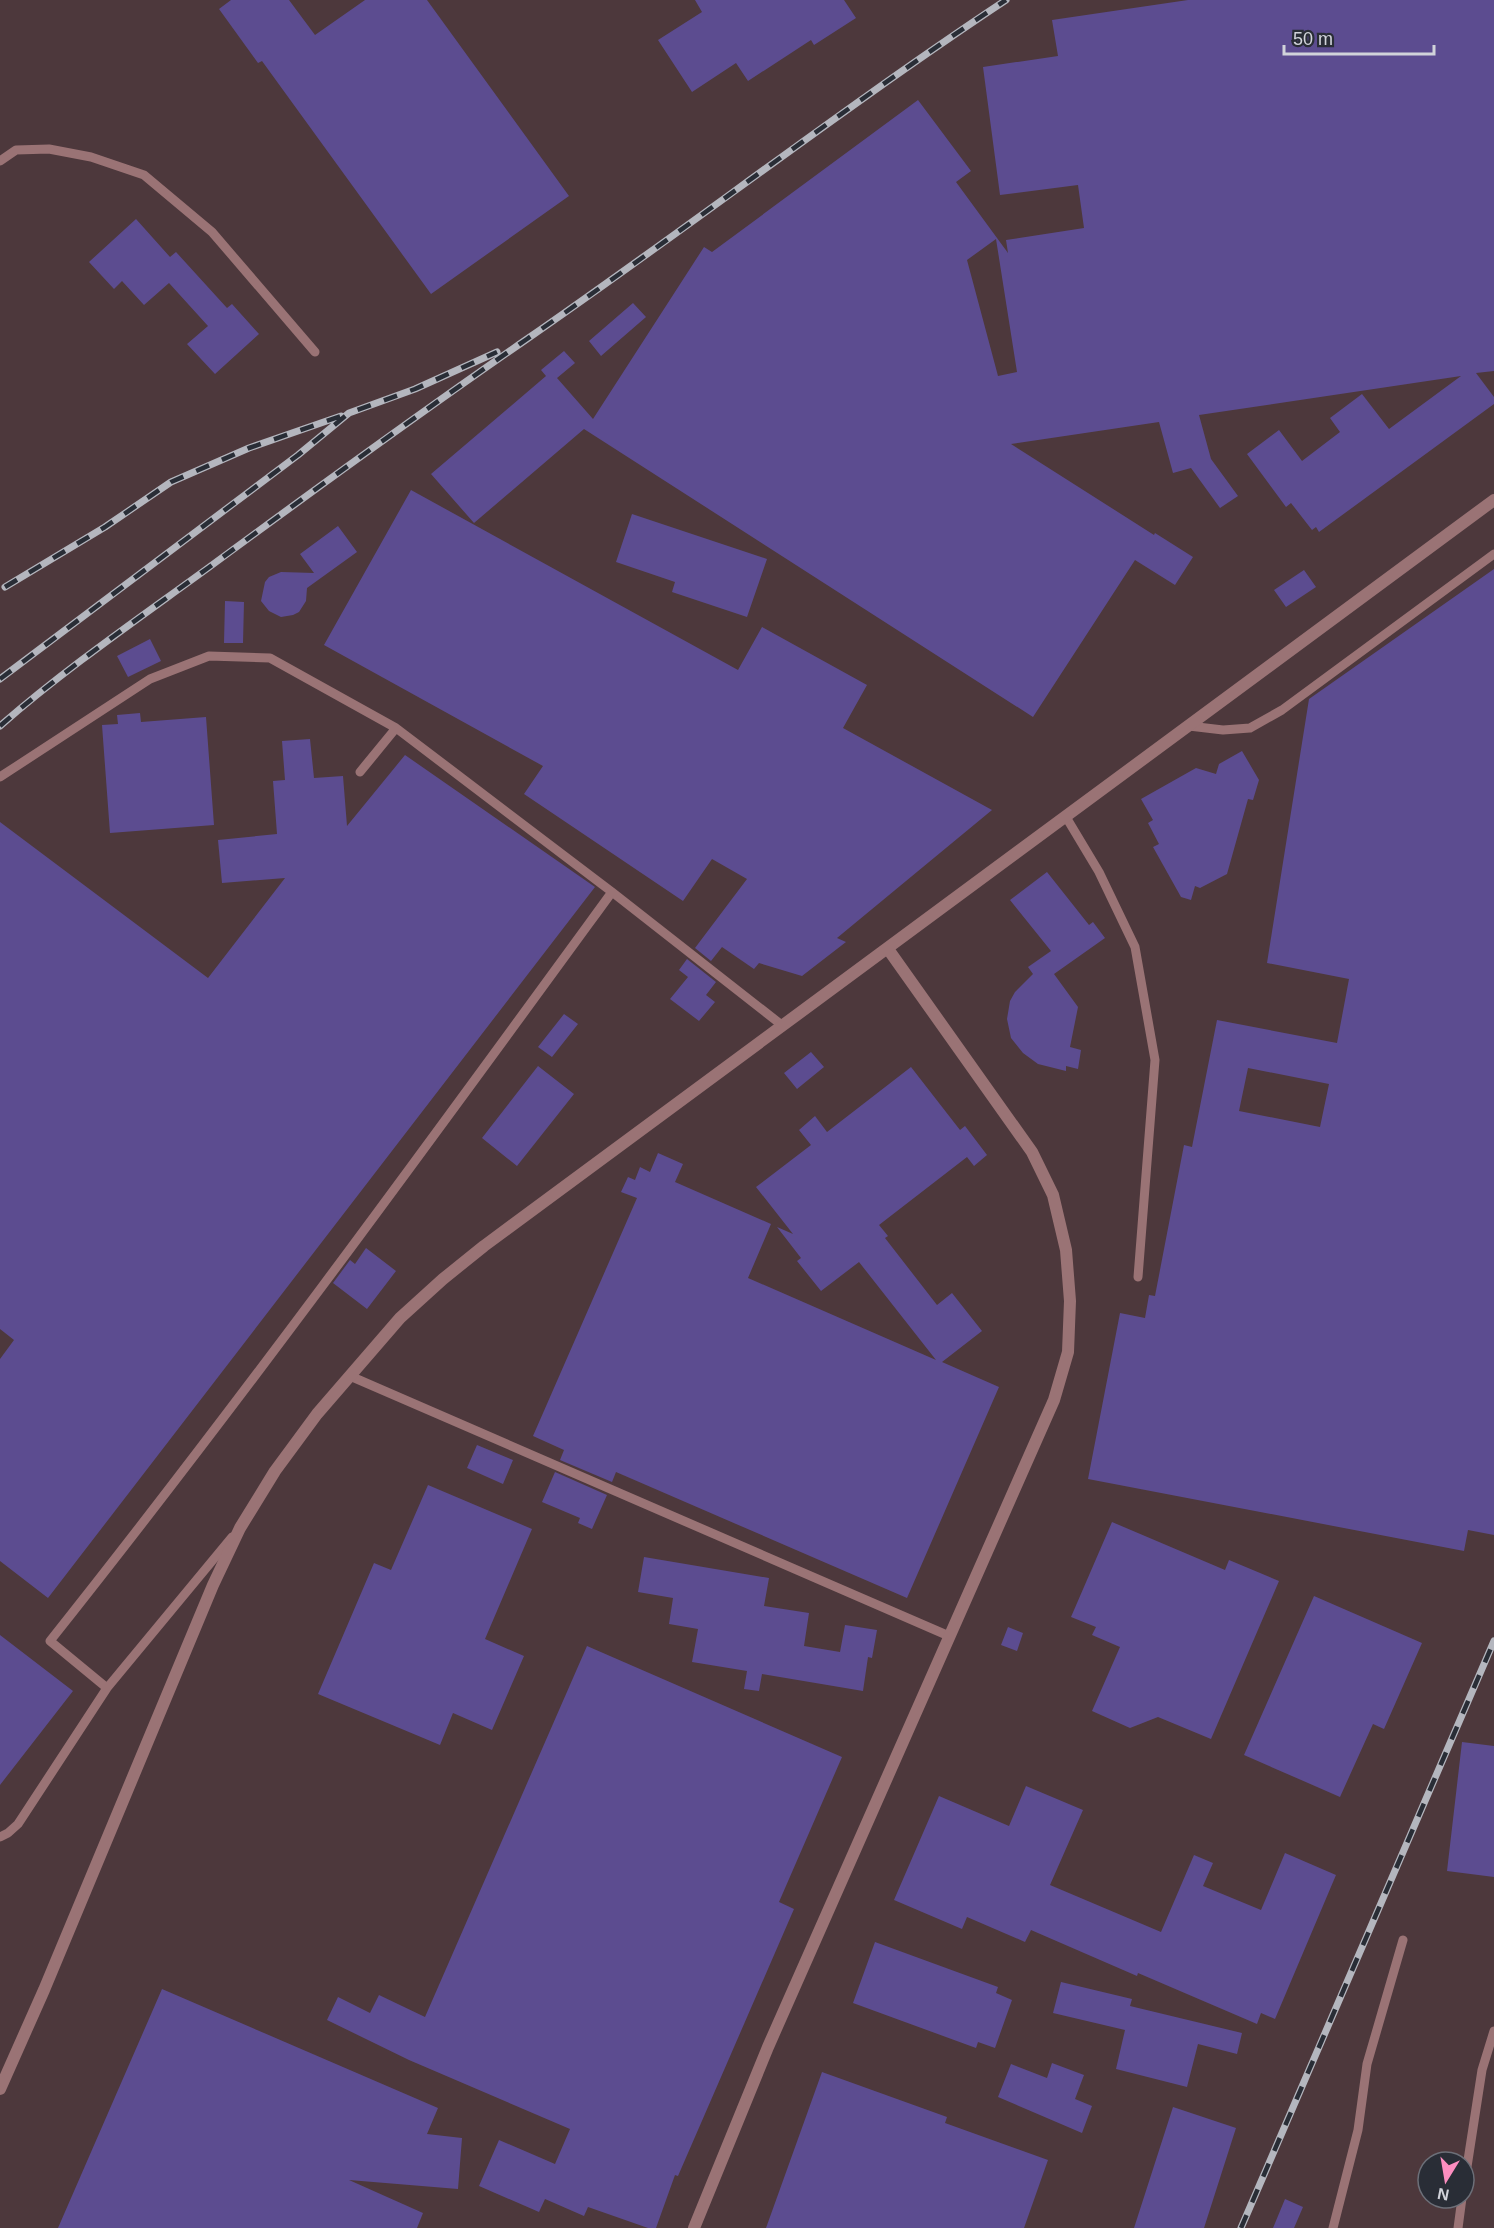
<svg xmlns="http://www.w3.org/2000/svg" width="1494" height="2228" font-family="Helvetica,sans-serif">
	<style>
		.industrial { fill: #4d383c; fill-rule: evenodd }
		.building { fill: #5c4c90; fill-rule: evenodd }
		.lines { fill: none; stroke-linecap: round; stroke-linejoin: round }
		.service { stroke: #9a7375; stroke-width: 9 }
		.minor { stroke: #9a7375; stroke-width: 12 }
		.rail-casing { stroke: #b4b6be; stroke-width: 7 }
		.rail { stroke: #292d36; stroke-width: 4.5; stroke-dasharray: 14; stroke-linecap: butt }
	</style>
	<rect width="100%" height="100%" fill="#333741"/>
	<path class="industrial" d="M0 0H1494V2228H0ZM1428 2162H1464V2198H1428Z"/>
	<path class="building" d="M231 0H289L315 35 365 0H427L569 196 431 294 262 61 258 63 219 9Z
		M695 0H844L856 18 814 45 811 40 748 81 736 63 692 92 658 40 702 12Z
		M1188 0H1494V371L1476 373 1494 397V404L1319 532 1316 527 1312 530 1291 503 1286 507 1247 454 1279 430 1302 461 1340 432 1330 418 1362 394 1389 429 1461 376 1199 415 1211 459 1238 496 1220 508 1191 468 1173 473 1159 422 1011 444 1154 535 1155 533 1193 557 1175 585 1135 560 1033 717 584 429 474 523 431 474 546 376 541 370 564 351 575 363 557 378 593 419 704 247 712 252 918 100 971 171 956 182 1008 253 1006 240 1084 228 1078 185 1000 195 983 67 1058 56 1052 20ZM996 239 1017 372 998 376 967 260Z
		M136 219 170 257 176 252 227 308 232 304 259 334 215 374 187 344 208 326 169 283 144 305 122 281 114 289 89 262Z
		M633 303 646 317 601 356 589 341Z
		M411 490 738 670 762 627 867 685 843 728 992 810 837 938 846 942 802 976 759 963 754 969 722 947 711 961 695 948 747 879 712 859 683 901 524 794 543 766 324 645Z
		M632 514 767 559 747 617 672 592 675 582 616 562Z
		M338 526 357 552 307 588 306 601 299 612 293 615 281 617 269 611 261 601 265 582 269 577 281 572 314 573 300 554Z
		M1494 569V1535L1468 1530 1464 1551 1088 1479 1120 1313 1145 1318 1149 1295 1155 1296 1184 1145 1192 1147 1217 1020 1337 1043 1349 979 1267 963 1309 699ZM1248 1068 1329 1084 1320 1127 1239 1111Z
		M1304 570 1316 587 1286 607 1274 590Z
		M225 601 244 602 243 643H224Z
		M150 639 161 661 128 677 117 656Z
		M140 713 141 722 206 717 214 825 110 833 102 725 118 724 117 715Z
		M310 739 314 778 343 776 347 826 405 755 595 887 48 1598 0 1561V1359L14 1340 0 1329V822L208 978 285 878 222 883 218 840 277 834 273 781 285 780 282 741Z
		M1242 751 1259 780 1253 800 1248 799 1227 874 1200 888 1195 886 1191 900 1181 897 1153 847 1159 844 1148 823 1153 820 1141 799 1196 768 1216 774 1219 764Z
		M1047 872 1089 925 1093 922 1105 938 1054 974 1078 1007 1070 1047 1081 1050 1078 1069 1066 1066V1071L1038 1064 1023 1053 1011 1038 1007 1019 1010 1001 1015 992 1033 974 1028 967 1051 951 1010 900Z
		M687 959 716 982 706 995 715 1002 699 1021 670 999 688 977 679 970Z
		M564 1014 578 1024 552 1057 538 1047Z
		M811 1052 824 1067 797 1089 784 1073Z
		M538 1066 574 1094 517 1166 482 1138Z
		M911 1067 960 1130 965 1126 987 1155 974 1166 967 1157 879 1225 888 1236 885 1238 937 1305 952 1293 982 1331 942 1362 999 1387 907 1598 616 1472 612 1482 560 1460 564 1450 533 1436 637 1198 621 1192 628 1177 635 1180 640 1167 650 1172 658 1153 683 1164 675 1182 771 1224 748 1278 936 1360 859 1262 821 1291 797 1261 801 1258 777 1227 793 1234 756 1187 811 1145 799 1130 815 1116 827 1132Z
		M366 1248 396 1271 367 1309 333 1283 350 1260 355 1264Z
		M477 1445 513 1460 503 1484 467 1468Z
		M555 1472 607 1495 592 1529 578 1523 580 1518 542 1502Z
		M428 1485 532 1529 485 1639 524 1656 492 1730 453 1713 440 1745 318 1694 374 1563 391 1570Z
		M1112 1522 1225 1570 1229 1560 1279 1581 1211 1739 1158 1717 1130 1728 1092 1711 1120 1647 1092 1635 1096 1627 1071 1617Z
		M644 1557 769 1578 764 1606 809 1613 804 1646 840 1652 845 1625 877 1630 872 1658 868 1657 863 1691 762 1674 759 1691 744 1689 747 1671 692 1662 698 1629 669 1624 673 1598 638 1592Z
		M1314 1596 1422 1643 1384 1729 1373 1724 1340 1797 1244 1755Z
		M1008 1627 1023 1633 1017 1651 1001 1645Z
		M0 1635 73 1691 0 1785Z
		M587 1646 842 1757 779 1902 794 1909 678 2176 675 2175 656 2228H648L588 2207 584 2216 545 2199 539 2212 479 2186 499 2140 555 2164 570 2129 409 2060 327 2020 338 1997 370 2013 379 1995 425 2017Z
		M1462 1742 1494 1746V1877L1447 1871Z
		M1026 1786 1083 1810 1050 1885 1161 1932 1194 1855 1213 1863 1203 1886 1261 1910 1285 1853 1336 1875 1275 2019 1261 2013 1257 2024 1138 1973 1137 1976 1031 1930 1025 1942 967 1917 962 1929 894 1900 939 1796 1009 1826Z
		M875 1942 998 1987 996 1993 1012 2000 995 2048 978 2042 976 2048 853 2003Z
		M1061 1982 1132 1999 1130 2006 1242 2033 1237 2054 1198 2044 1187 2087 1116 2069 1125 2030 1053 2013Z
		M162 1989 438 2108 427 2134 462 2138 458 2189 349 2180 423 2213 417 2228H58Z
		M1052 2063 1084 2075 1075 2099 1092 2106 1082 2133 998 2097 1011 2064 1047 2078Z
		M822 2072 947 2117 945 2123 1048 2160 1024 2228H766Z
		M1173 2107 1236 2128 1204 2228H1134Z
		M1285 2199 1303 2207 1294 2228H1273Z"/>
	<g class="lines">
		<path class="service" d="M0 161 16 150 49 149 91 157 144 175 212 232 315 352
			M1189 726 1223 730 1250 728 1282 710 1494 554
			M396 728 612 892
			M0 777 150 679 209 656 270 658 396 728 360 772
			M1066 817 1099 872 1135 947 1155 1060 1138 1277
			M350 1376 949 1636
			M107 1688 50 1641C244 1397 428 1144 612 892L783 1026
			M0 1837 8 1833 18 1824 107 1688 232 1537
			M1464 2186 1482 2070 1494 2031
			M1333 2228 1358 2130 1367 2064 1403 1940
			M1458 2228 1462 2198"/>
		<path class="minor" d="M0 2089 44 1990 213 1585 240 1528 275 1471 317 1414 400 1318 443 1279 484 1246 1494 500
			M694 2228 768 2047 1054 1400 1068 1352 1070 1301 1066 1250 1053 1195 1032 1152 888 949"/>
		<defs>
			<path id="rail" d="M5 587 105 527 171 482 249 448 341 416
				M0 679 298 455 349 413 415 389 497 352
				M0 726C65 669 138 619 208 568 314 490 420 413 527 339 688 228 843 108 1006 0
				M1241 2228 1494 1641"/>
		</defs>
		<use href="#rail" class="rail-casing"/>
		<use href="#rail" class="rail"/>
	</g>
	<g transform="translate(1446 2180) rotate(191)"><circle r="28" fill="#292d36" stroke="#6c6f78" stroke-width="1.5"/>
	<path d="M0-4.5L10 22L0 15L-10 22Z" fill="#fd8ec0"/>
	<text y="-9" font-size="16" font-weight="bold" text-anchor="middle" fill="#d1d3da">N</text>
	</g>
	<path d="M1284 45v9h150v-9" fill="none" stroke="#d1d3da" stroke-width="3"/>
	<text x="1293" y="45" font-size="18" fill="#d1d3da" stroke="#292d36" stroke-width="4.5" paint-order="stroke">50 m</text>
</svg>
